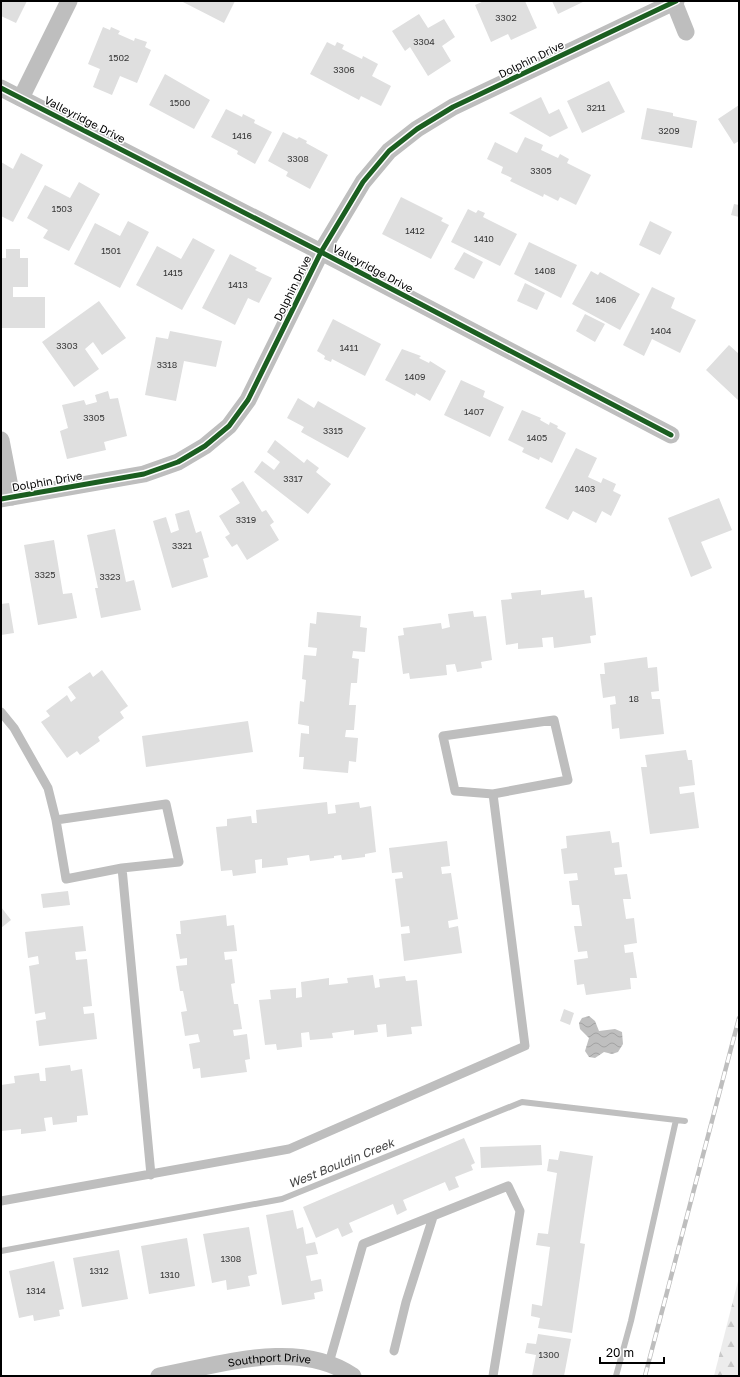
<svg xmlns="http://www.w3.org/2000/svg" width="740" height="1377" font-family="'Golos Text',sans-serif">
	<style>
		.forest { fill: url(#forest-firs) }
		.water { fill: url(#water-waves) }
		.lines { fill: none; stroke-linecap: round; stroke-linejoin: round }
		.stream { stroke: #bfbfbf; stroke-width: 6 }
		.building { fill: #dfdfdf }
		.lane { stroke: #bebebe; stroke-width: 9 }
		.street { stroke: #bebebe; stroke-width: 17 }
		.rail-casing { stroke: #bebebe; stroke-width: 4.5 }
		.rail { stroke: #fff; stroke-width: 3; stroke-dasharray: 9; stroke-linecap: butt }
		.cycleway-casing { stroke: #fff; stroke-width: 8 }
		.cycleway { stroke: #1b5e20; stroke-width: 5 }
		.labels { text-anchor: middle; dominant-baseline: central; stroke-width: 3; stroke-linejoin: round; paint-order: stroke }
		.number-label { font-size: 9px; fill: #383838 }
		.street-label { font-size: 11px; fill: #000; stroke: #fff }
		.water-label { font-size: 12px; font-style: italic; fill: #444; stroke: #fff }
	</style>
	<defs>
		<pattern id="forest-firs" width="22" height="20" patternUnits="userSpaceOnUse"><rect width="22" height="20" fill="#ececec"/><path d="M5 1l3.5 6h-7zM16 11l3.5 6h-7z" fill="#c9c9c9"/></pattern>
		<pattern id="water-waves" width="16" height="10" patternUnits="userSpaceOnUse"><rect width="16" height="10" fill="#bfbfbf"/><path d="M0 5q4-4 8 0t8 0" fill="none" stroke="#a2a2a2"/></pattern>
	</defs>
	<rect width="100%" height="100%" fill="#fff"/>
	<path class="forest" d="M739 1277V1376H714Z"/>
	<path class="water" d="M589 1016 595 1021 599 1031 615 1029 622 1032 623 1044 618 1052 612 1054 604 1052 595 1058 589 1057 585 1051 589 1038 580 1029 579 1023 582 1018Z"/>
	<g class="lines">
		<path class="stream" d="M1 1251 282 1199 522 1102 685 1121
			M616 1376 631 1321 676 1120"/>
	</g>
	<path class="building" d="M1 1H27L16 23 1 16Z
		M181 1H235L224 23Z
		M484 1H525L537 28 511 40 508 34 491 42 475 5Z
		M552 1H585L558 14Z
		M419 14 428 28 444 19 455 37 442 46 451 61 428 76 410 47 405 51 392 31Z
		M103 27 110 30 111 27 120 31 118 34 134 41 135 38 147 42 145 47 151 50 137 83 120 76 112 95 93 87 100 69 88 64Z
		M327 42 335 46 337 42 344 45 342 49 362 59 363 56 378 64 372 76 391 86 381 106 361 96 359 100 310 74Z
		M165 74 210 100 194 129 149 105Z
		M609 81 625 112 582 133 567 101Z
		M541 97 549 114 559 109 568 128 550 137 509 113Z
		M739 105V141L734 144 718 119Z
		M647 108 673 113V116L697 121 692 148 641 139Z
		M226 109 242 117 243 114 255 120 254 123 272 132 255 164 237 154 238 151 211 137Z
		M283 132 297 139 299 137 307 141 306 143 328 155 310 189 286 176 288 172 268 161Z
		M525 137 543 145 541 150 558 158 560 154 569 159 567 163 591 175 576 205 560 197 558 201 544 194 543 197 510 181 512 178 501 173 503 167 487 159 495 142 517 153Z
		M21 153 43 165 13 222 1 216V162L13 169Z
		M79 182 100 194 69 251 43 238 48 230 27 218 45 185 70 198Z
		M401 197 443 218 441 221 449 225 431 259 382 234Z
		M734 204 739 205V217L731 215Z
		M468 209 476 213 478 210 485 213 483 217 517 234 500 266 451 242Z
		M128 221 149 232 120 288 74 264 95 223 120 236Z
		M650 221 672 232 660 255 639 245Z
		M193 238 215 250 182 310 136 285 157 246 181 259Z
		M529 242 577 265 561 298 514 274Z
		M6 249H20V258H28V287H13V297H45V328H1V258H6Z
		M464 252 483 262 474 279 454 269Z
		M230 254 257 268 255 270 272 278 259 303 248 298 235 325 202 308Z
		M591 271 598 275 600 272 640 294 620 330 572 304Z
		M525 283 545 293 537 310 517 301Z
		M652 287 675 298 671 308 696 320 680 353 652 339 644 356 623 345Z
		M99 301 126 338 102 355 93 342 85 349 99 369 74 387 42 342Z
		M585 314 605 324 595 342 576 331Z
		M333 319 381 344 365 376 332 359 331 362 324 359 325 356 317 351Z
		M170 331 222 341 216 367 184 361 176 401 145 395 156 337 168 339Z
		M729 345 739 354V401L706 370Z
		M402 349 421 356 419 358 429 363 430 361 446 371 430 401 416 393 415 396 385 380Z
		M461 380 485 391 483 397 504 407 490 437 444 415Z
		M108 391 110 399 118 398 127 436 104 442 106 450 67 459 60 431 68 428 62 405 84 400 86 405 97 402 95 395Z
		M298 398 314 408 318 401 366 428 348 458 301 432 304 427 287 418Z
		M522 410 541 418 540 420 549 425 550 422 558 426 557 428 566 433 552 463 540 457 539 460 522 452 524 448 508 440Z
		M275 440 304 463 307 459 319 468 316 472 331 484 308 514 254 472 262 461 274 470 280 462 267 452Z
		M576 448 597 458 588 477 601 483 603 478 616 484 613 491 621 495 611 516 602 511 596 523 573 511 568 520 545 508Z
		M243 481 262 512 266 510 274 522 270 525 279 540 247 560 237 544 232 547 225 537 230 534 219 516 240 503 231 489Z
		M719 498 732 530 701 542 712 568 691 577 668 518Z
		M189 510 196 533 201 531 209 557 203 559 208 577 172 588 153 521 166 517 171 533 179 530 175 514Z
		M115 529 126 582 134 580 141 610 101 618 95 588H98L87 535Z
		M54 540 63 594 72 593 77 618 38 625 24 545Z
		M541 590V595L584 590 585 598 592 597 596 635 590 636 591 643 554 648 553 637 542 638 543 647 518 649V643L506 645 501 600 512 599 511 593Z
		M9 603 14 633 1 635V604Z
		M473 611 474 617 486 616 492 660 481 662 482 668 457 672 455 664 446 665 447 675 410 679 409 673 403 674 398 636 404 635 403 628 441 623 442 629 450 627 448 614Z
		M317 612 361 616 360 627 367 628 365 652 353 651 352 658 359 659 357 683H351L349 705H356L354 730H346L345 737 358 738 356 762 349 761 348 773 303 769 304 757H299L301 733 309 734V726L298 724 300 701 304 702 306 680 302 679 304 655 316 656 317 648 308 647 310 623 316 624Z
		M647 657 648 668 657 667 659 691 651 692 652 699H660L664 734 620 739 619 728 612 729 610 705 616 704 615 696 603 698 600 674H605L604 663Z
		M102 670 128 706 120 712 124 718 98 737 100 741 80 755 77 751 67 758 41 722 50 716 46 711 67 695 71 702 76 698 68 687 90 672 93 677Z
		M248 721 253 752 146 767 142 736Z
		M686 750 688 760H692L695 785 679 787 680 794 694 792 699 828 650 834 641 767H647L645 755Z
		M327 802 328 814 336 813 335 805 359 802 360 808 371 806 376 852 365 854V857L342 860 341 855 334 856V858L310 861 309 855 287 858 288 865 262 868V859L255 860 256 873 233 876 232 870 221 871 216 827 227 826V819L251 816 252 823H257L256 810Z
		M610 831 612 843 619 842 622 867 614 868 615 875 627 874 631 899H623L626 919 634 918 637 943 624 945 625 953 633 952 637 978H630L631 989 586 995 584 984 577 985 574 960 588 958 587 951 578 952 574 926H582L579 905H572L569 881 578 880 577 873 564 874 561 849 567 848 566 836Z
		M447 841 450 866 441 867 442 874 451 873 458 919 448 921 449 928 458 926 462 953 404 961 401 934 410 933 409 926 401 927 395 879 403 878 402 872 392 873 389 848Z
		M68 891 70 905 43 908 41 894Z
		M1 907 11 920 1 928Z
		M226 915 227 926 234 925 237 951 224 952 225 960 232 959 235 983 231 984 234 1004H238L242 1029 233 1030 234 1036 247 1034 250 1059 245 1060 247 1072 201 1078 200 1068 193 1069 189 1044 200 1042 198 1034 185 1036 181 1012 187 1011 183 991H180L176 966 187 965V958L180 959 176 934H181L180 921Z
		M83 926 86 951 75 952 76 960 87 959 92 1006 83 1007 84 1014 94 1013 97 1039 39 1046 36 1021 46 1019 45 1012 35 1014 29 966 39 964 38 956 28 958 25 932Z
		M373 975 375 988 380 987 379 979 405 976 406 981 417 980 422 1026 411 1027 412 1034 387 1037 386 1024 377 1025 378 1032 354 1035V1030L332 1033 333 1038 310 1040 309 1032 301 1033 302 1047 277 1050 276 1044 265 1045 259 1000 271 999 270 990 296 988V998L302 997 301 982 329 978V985L348 983 347 978Z
		M564 1009 574 1013 570 1025 560 1021Z
		M70 1065 71 1071 82 1069 88 1115 77 1116V1122L53 1125 52 1117 44 1118 46 1131 21 1134V1129L1 1131V1085L15 1083 14 1076 39 1073 40 1081H46L45 1068Z
		M464 1138 475 1163 471 1165 473 1170 455 1177 459 1187 449 1191 445 1182 403 1200 407 1210 397 1215 393 1204 349 1223 353 1232 342 1237 338 1228 316 1238 303 1207Z
		M541 1145 542 1165 481 1168 480 1147Z
		M560 1151 593 1156 580 1243 585 1244 572 1333 538 1328 540 1318 531 1316 532 1304 542 1306 550 1247 536 1245 538 1233 548 1234 557 1173 547 1171 549 1159 558 1160Z
		M293 1210 297 1229 303 1227 306 1244 315 1242 318 1254 306 1256 311 1281 321 1279 323 1291 314 1293 315 1299 282 1305 266 1215Z
		M249 1227 257 1274 248 1276 250 1286 227 1290 226 1280 212 1283 203 1234Z
		M187 1238 195 1286 149 1294 141 1246Z
		M119 1250 128 1299 82 1307 73 1258Z
		M54 1261 64 1309 59 1310 60 1316 34 1321 33 1315 19 1318 9 1271Z
		M538 1334 571 1339 564 1376H532L536 1355 525 1353 527 1343 536 1344Z"/>
	<g class="lines">
		<path class="lane" d="M1 712 14 728 48 788 56 820 66 879 122 868 179 862 166 804 56 820
			M554 720 568 780 493 794 455 791 443 736Z
			M122 868 151 1175
			M1 1201 289 1149 525 1046 493 794
			M394 1351 406 1302 433 1217
			M329 1363 363 1244 508 1186 520 1211 493 1376"/>
		<g class="street">
			<path d="M674 2 686 32"/>
			<path d="M1 88 321 252 671 435"/>
			<path d="M21 98 69 1"/>
			<path d="M1 440 12 497"/>
			<path d="M1 499 144 474 178 462 205 446 229 426 248 400 321 252 363 182 389 151 417 129 453 107 676 1"/>
			<path id="s1" d="M159 1376C220 1365 298 1338 353 1376"/>
		</g>
		<defs>
			<path id="rail" d="M645 1376 739 1018"/>
		</defs>
		<use href="#rail" class="rail-casing"/>
		<use href="#rail" class="rail"/>
		<defs>
			<path id="cycleway" d="M1 88 321 252 671 435
				M1 499 144 474 178 462 205 446 229 426 248 400 321 252 363 182 389 151 417 129 453 107 676 1"/>
		</defs>
		<use href="#cycleway" class="cycleway-casing"/>
		<use href="#cycleway" class="cycleway"/>
	</g>
	<g class="labels">
		<g class="number-label">
			<text x="506" y="17">3302</text>
			<text x="424" y="41">3304</text>
			<text x="119" y="57">1502</text>
			<text x="344" y="69">3306</text>
			<text x="180" y="102">1500</text>
			<text x="596" y="107">3211</text>
			<text x="669" y="130">3209</text>
			<text x="242" y="135">1416</text>
			<text x="298" y="158">3308</text>
			<text x="541" y="170">3305</text>
			<text x="62" y="208">1503</text>
			<text x="415" y="230">1412</text>
			<text x="484" y="238">1410</text>
			<text x="111" y="250">1501</text>
			<text x="545" y="270">1408</text>
			<text x="173" y="272">1415</text>
			<text x="238" y="284">1413</text>
			<text x="606" y="299">1406</text>
			<text x="661" y="330">1404</text>
			<text x="67" y="345">3303</text>
			<text x="349" y="347">1411</text>
			<text x="167" y="364">3318</text>
			<text x="415" y="376">1409</text>
			<text x="474" y="411">1407</text>
			<text x="94" y="417">3305</text>
			<text x="333" y="430">3315</text>
			<text x="537" y="437">1405</text>
			<text x="293" y="478">3317</text>
			<text x="585" y="488">1403</text>
			<text x="246" y="519">3319</text>
			<text x="182" y="545">3321</text>
			<text x="45" y="574">3325</text>
			<text x="110" y="576">3323</text>
			<text x="634" y="698">18</text>
			<text x="231" y="1258">1308</text>
			<text x="99" y="1270">1312</text>
			<text x="170" y="1274">1310</text>
			<text x="36" y="1290">1314</text>
			<text x="549" y="1354">1300</text>
		</g>
		<g class="street-label">
			<text transform="translate(531 59) rotate(-26)">Dolphin Drive</text>
			<text transform="translate(85 119) rotate(27)">Valleyridge Drive</text>
			<text transform="translate(373 268) rotate(28)">Valleyridge Drive</text>
			<text transform="translate(292 288) rotate(-64)">Dolphin Drive</text>
			<text transform="translate(47 481) rotate(-10)">Dolphin Drive</text>
			<text stroke="none"><textPath href="#s1" startOffset="112">Southport Drive</textPath></text>
		</g>
		<g class="water-label">
			<text transform="translate(341 1163) rotate(-22)">West Bouldin Creek</text>
		</g>
	</g>
	<rect width="740" height="1377" fill="none" stroke="#000000" stroke-width="4"/>
	<path d="M600 1357v6h64v-6" fill="none" stroke="#000000" stroke-width="2"/>
	<text x="606" y="1357" font-size="12" fill="#000000" stroke="#ffffff" stroke-width="3" paint-order="stroke">20 m</text>
</svg>
